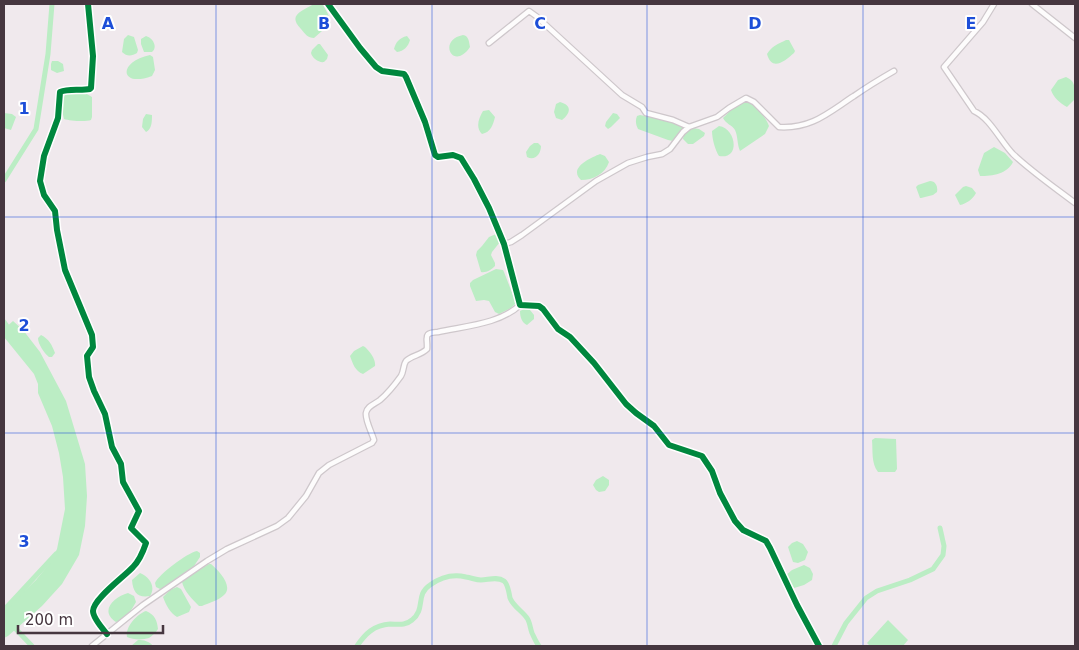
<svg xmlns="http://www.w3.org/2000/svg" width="1079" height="650" font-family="'DejaVu Sans',sans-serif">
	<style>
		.water { fill: #bbedc4 }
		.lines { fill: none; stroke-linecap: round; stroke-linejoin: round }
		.canal { stroke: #bbedc4; stroke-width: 5 }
		.minor-casing { stroke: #cec7cb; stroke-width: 7 }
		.minor { stroke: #fdfcfc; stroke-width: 4.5 }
		.cycleway-casing { stroke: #fff; stroke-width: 9 }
		.cycleway { stroke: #00873e; stroke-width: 6 }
		.grid { fill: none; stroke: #1d4ed8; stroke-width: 1; stroke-opacity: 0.55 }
		.grid-label { font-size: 16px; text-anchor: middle; font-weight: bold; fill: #1d4ed8; stroke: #fff; stroke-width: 4; stroke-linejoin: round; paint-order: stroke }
	</style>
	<rect width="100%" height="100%" fill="#f0e9ed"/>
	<path class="water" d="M314 4H321L323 5C326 11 331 17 330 24L314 38C308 38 305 34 301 29 287 15 302 11 314 4Z
		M128 35 134 37 138 50 137 53C132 56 127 57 122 52L124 39Z
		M463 35C469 36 469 42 470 47 453 72 437 40 463 35Z
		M146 36C153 38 158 47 152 52H144L141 44V39Z
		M407 36 410 40C408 47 404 51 397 52L394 49C396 42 399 38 407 36Z
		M786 40H789L795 51 794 53C785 61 772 72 767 54 772 46 778 44 786 40Z
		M318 44H320L328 55 327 59 324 62C319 63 312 58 311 53L312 50Z
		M150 55 153 57 155 70 152 76C120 88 117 62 150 55Z
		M52 61H58L63 64 64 71 57 73 51 70V64Z
		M1066 77C1076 81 1075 89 1075 99L1067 107C1060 103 1053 97 1051 90L1058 80Z
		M66 93H85L92 97V117L91 120C86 122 70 121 64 119 62 112 61 100 66 93Z
		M746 99C756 106 765 115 769 126L765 134 740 151C737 145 738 136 735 130 732 125 726 124 723 118L734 107Z
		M560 102C572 105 571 113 562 120L556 118 554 112 556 104Z
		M489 110 495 117C493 125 491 132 482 134 475 127 479 118 483 111Z
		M4 113 12 114 16 117 11 130 4 128Z
		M613 113 617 114 620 118 611 127 608 129 605 126 606 122Z
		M146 114 152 115C152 121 152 129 146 132L142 127 143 119Z
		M640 115 678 123 684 127 680 134 673 141 668 140 638 129C636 125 635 121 637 116Z
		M719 126C736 128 741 160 719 156 715 150 712 138 712 131Z
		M693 128 699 129 705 133 704 136 693 144H688L683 139C684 132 687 130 693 128Z
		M534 143H538L541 146C541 154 535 161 527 157L526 152 530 146Z
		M994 147 1005 153 1013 162C1007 174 993 176 980 176L978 170 984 153Z
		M600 154 605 156 609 162C605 174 593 180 581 180 568 168 590 158 600 154Z
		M930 181C936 181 938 187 937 192L933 195 921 198H920L916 187 918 185Z
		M966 186 972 188 976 193C973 199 966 204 960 205L955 195 963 187Z
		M496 234 498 236 500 242 492 252 491 255 495 263V266C491 270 486 273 481 272L476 255 477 251 482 246 489 237Z
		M496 269 503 270 504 272 516 303 511 308 499 314 495 312 489 301 484 300 476 301 470 286V283L473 280Z
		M524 309 530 310 534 315V319L527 325C522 323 520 317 520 311Z
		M13 321 23 330 40 352 66 401 85 464 87 496 85 526 79 555 62 584 42 606 8 636 4 638V606L19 596 36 580 50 563 57 549 65 509 63 477 59 453 52 426 38 393V384L34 374 4 337V329Z
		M41 335C49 339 52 345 55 353L52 357H49C44 353 38 344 38 338Z
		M363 346 365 347C370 352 376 359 375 366L363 374C355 371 353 364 350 356L354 351Z
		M875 438 896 439 897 469 895 472H878C871 463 873 451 872 440Z
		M603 476 609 480V485L605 491 599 492 596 490 593 485 596 480Z
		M797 541 803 544 808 552 805 560 798 563 793 562 788 547 792 543Z
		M197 551 200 553V557L194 566 163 588 160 589 156 587 155 583C159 574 187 553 197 551Z
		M209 564H211C218 570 234 586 224 595 219 600 209 603 202 606H199C192 599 184 591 182 582L185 579Z
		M804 565 810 568 813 574 812 580 804 585 794 588 790 583 786 575 792 570Z
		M140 573C150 577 156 587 150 596 138 598 133 593 132 580Z
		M177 587 181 589 191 607 189 612 177 617C170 613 166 605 163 597L170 590Z
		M128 593 134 596 136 602C131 611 126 619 116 622 99 611 114 597 128 593Z
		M146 611C155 615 157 620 158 629 156 632 152 636 149 638 143 640 133 640 127 637 125 627 137 614 146 611Z
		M888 620 908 640 903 646H870L867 643Z
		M138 640C144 640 149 641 153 646H131Z"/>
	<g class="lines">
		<path class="canal" d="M4 180 36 129 48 54 52 4
			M4 322 11 332
			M4 610 56 554
			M12 625 32 646
			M357 646C365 634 374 625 390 624 398 624 405 626 412 620 426 609 415 595 430 585 441 577 454 574 466 577 472 578 476 580 481 580 488 580 497 576 504 581 508 584 509 593 510 598 514 607 522 611 527 618 530 622 530 628 532 633 534 637 536 642 539 646
			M834 646 846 623 866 598 877 591 910 580 933 569 943 555 944 546 940 528"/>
		<defs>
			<path id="minor" d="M88 4 93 56 91 88 90 89C80 91 69 88 60 92L58 118 44 156 40 181 44 195 55 211 57 230 65 270 92 335 93 347 87 356 89 377 94 391 105 414 112 447 121 464 123 482 139 511 131 528 146 543C143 552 139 561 133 567 125 576 93 599 93 611 93 618 102 628 107 634
				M328 4 360 48 376 67 382 71 404 74 406 77 425 122 435 155 438 157 453 155 461 158 474 179 489 208 504 244 520 305 539 306 543 309 558 329 570 337 594 363 626 404 636 413 654 426 669 445 702 456 712 471 720 493 735 521 743 530 766 541 770 548 797 605 819 646
				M994 4 983 22 944 67 946 70 974 111C990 118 1001 142 1013 154 1032 172 1054 187 1075 203
				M1032 4 1075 38
				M489 43 529 11 536 16 622 95 642 107 646 113 673 120 689 127
				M504 244 511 242 522 235 596 181 628 163 647 157 662 154 670 149 683 132 689 127 717 117 729 108 746 98 754 102 779 127C812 129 829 112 854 96 867 87 880 79 894 71
				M92 646 143 605 207 561 227 549 277 526 288 518 306 496 319 473 329 465 372 443 374 440C372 433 365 420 366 413 367 406 375 404 380 400 387 394 396 383 401 376 404 371 403 365 406 361 411 356 421 355 427 349 428 337 422 333 438 332 465 326 500 324 520 305"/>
		</defs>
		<use href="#minor" class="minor-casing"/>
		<use href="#minor" class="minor"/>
		<defs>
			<path id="cycleway" d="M88 4 93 56 91 88 90 89C80 91 69 88 60 92L58 118 44 156 40 181 44 195 55 211 57 230 65 270 92 335 93 347 87 356 89 377 94 391 105 414 112 447 121 464 123 482 139 511 131 528 146 543C143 552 139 561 133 567 125 576 93 599 93 611 93 618 102 628 107 634
				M328 4 360 48 376 67 382 71 404 74 406 77 425 122 435 155 438 157 453 155 461 158 474 179 489 208 504 244 520 305 539 306 543 309 558 329 570 337 594 363 626 404 636 413 654 426 669 445 702 456 712 471 720 493 735 521 743 530 766 541 770 548 797 605 819 646"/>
		</defs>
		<use href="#cycleway" class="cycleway-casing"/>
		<use href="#cycleway" class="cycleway"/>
	</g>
	<path class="grid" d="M216 4V646M432 4V646M647 4V646M863 4V646M4 217H1075M4 433H1075"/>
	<g class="grid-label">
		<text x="108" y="29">A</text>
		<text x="324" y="29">B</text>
		<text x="540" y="29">C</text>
		<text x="755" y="29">D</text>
		<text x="971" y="29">E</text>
		<text x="24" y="114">1</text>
		<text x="24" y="331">2</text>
		<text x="24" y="547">3</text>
	</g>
	<rect width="1079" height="650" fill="none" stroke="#46363f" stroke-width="10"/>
	<path d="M18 625v8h145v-8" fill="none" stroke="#46363f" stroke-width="2.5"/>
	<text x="25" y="625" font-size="15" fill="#46363f" stroke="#ffffff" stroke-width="4" paint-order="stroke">200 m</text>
</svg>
